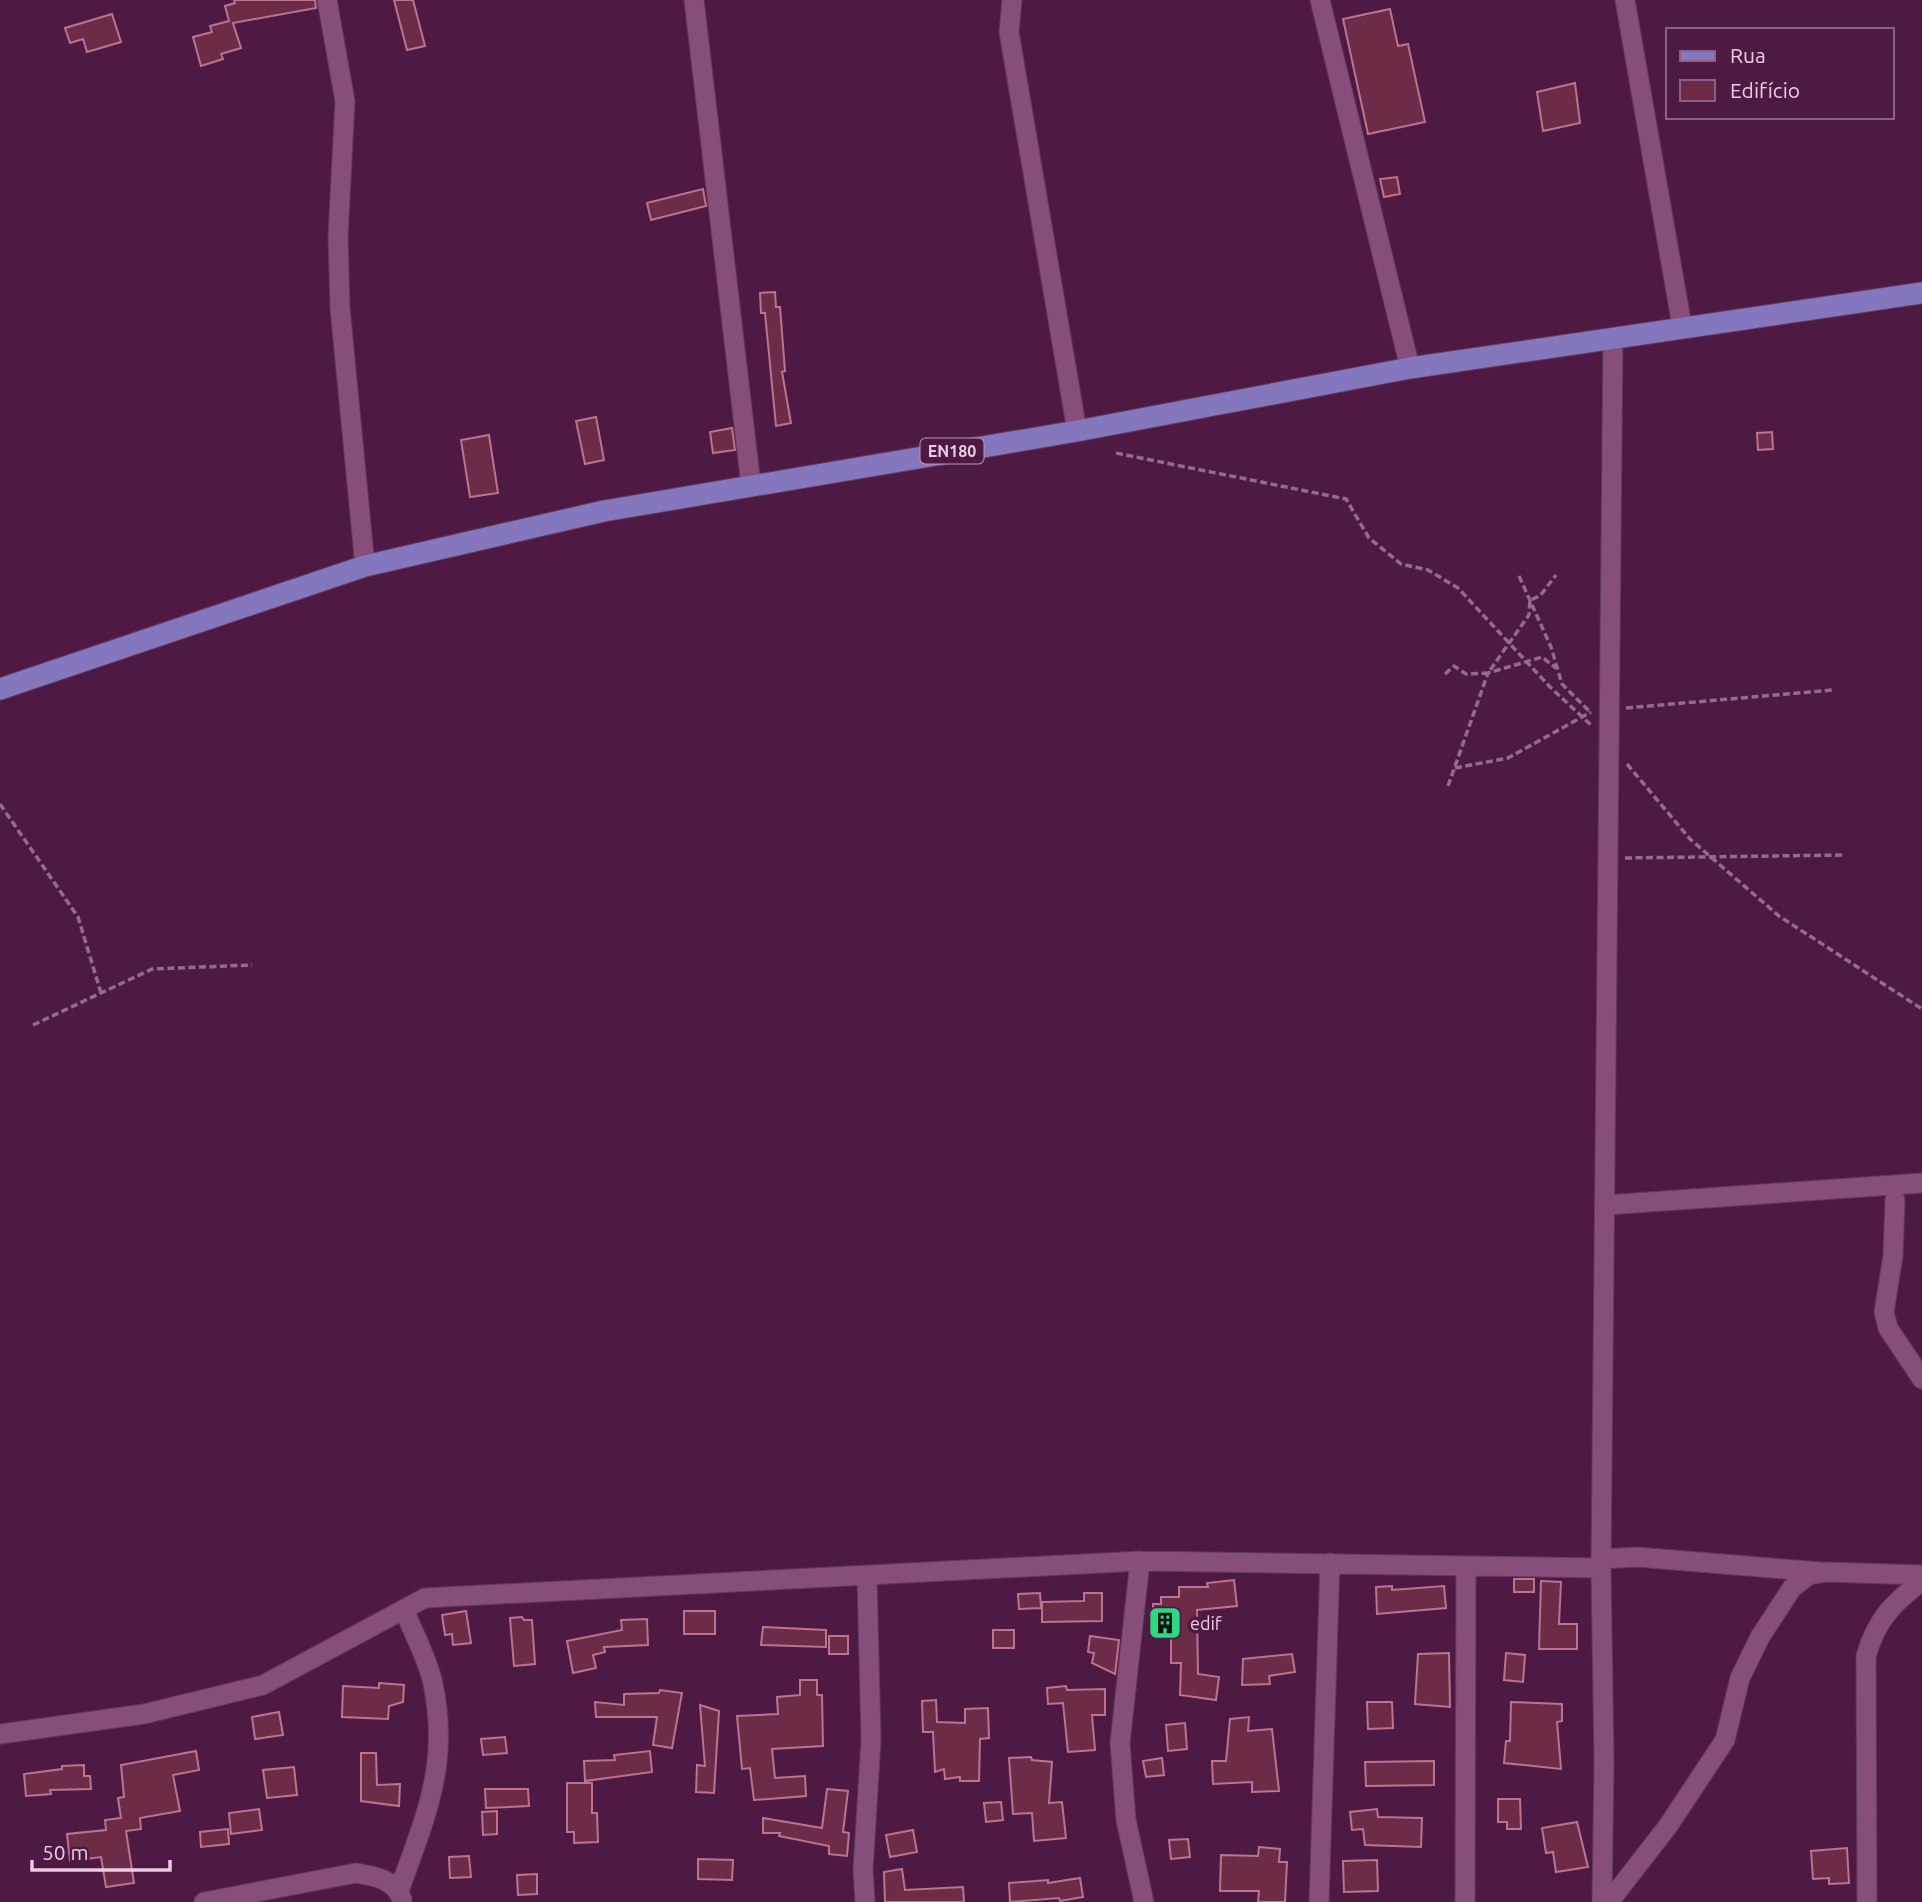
<svg xmlns="http://www.w3.org/2000/svg" width="1922" height="1902" font-family="Ubuntu,sans-serif">
	<style>
		.building { fill: #6c2c47; stroke: #bb738f; stroke-width: 2 }
		.lines { fill: none; stroke-linecap: round; stroke-linejoin: round }
		.minor-casing { stroke: #65395e; stroke-width: 21 }
		.major-casing { stroke: #65395e; stroke-width: 23 }
		.path { stroke: #966a8c; stroke-width: 3.5; stroke-dasharray: 7 3.5; stroke-linecap: butt }
		.minor { stroke: #864e79; stroke-width: 19 }
		.major { stroke: #8577be; stroke-width: 21 }
		.labels { text-anchor: middle; dominant-baseline: central; stroke-width: 7; stroke-linejoin: round; paint-order: stroke }
		.shield { fill: #4e1a44; stroke: #bd96b3; stroke-width: 2 }
		.shield-label { font-size: 16px; font-weight: bold; fill: #eccbe3 }
		.poi-label { font-size: 18px; fill: #eccbe3; stroke: #4e1a44; text-anchor: start }
	</style>
	<rect width="100%" height="100%" fill="#4e1a44"/>
	<path class="building" d="M234 0H315L316 8 233 23 241 48 221 54 223 59 201 66 193 37 212 32 210 26 229 21 225 6 235 3Z
		M394 0H413L425 46 407 50Z
		M1390 9 1398 46 1408 44 1425 122 1368 134 1343 19Z
		M112 14 121 42 87 52 83 39 70 43 65 28Z
		M1575 83 1580 123 1543 131 1537 92Z
		M1397 177 1400 194 1384 197 1380 179Z
		M703 189 706 206 651 220 647 203Z
		M775 292 776 307H780L785 371 782 372 791 423 776 426 765 313H761L760 293Z
		M596 417 604 460 585 464 576 421Z
		M732 428 735 450 713 453 710 432Z
		M1772 432 1773 449 1758 450 1757 433Z
		M489 435 498 493 470 497 461 440Z
		M1514 1579H1534V1592H1514Z
		M1234 1580 1237 1606 1197 1610 1198 1674 1219 1677 1216 1700 1180 1695 1181 1663H1171V1630H1153V1604H1161V1597H1179V1587H1208L1207 1583Z
		M1541 1581 1561 1582 1559 1624H1577V1649H1539Z
		M1392 1586V1590L1444 1586 1446 1608 1377 1614 1376 1587Z
		M1040 1593 1041 1608 1019 1609 1018 1594Z
		M1084 1593H1102V1621L1042 1622V1602L1084 1601Z
		M466 1611 471 1643 453 1645 452 1634 445 1635 442 1615Z
		M684 1611H715V1634H684Z
		M522 1617 524 1620H532L535 1664 514 1666 510 1618Z
		M647 1619 648 1645 604 1647 605 1652 593 1655 596 1668 573 1673 567 1641 622 1630 621 1620Z
		M763 1627 826 1630V1647L761 1645Z
		M993 1630H1014V1648H993Z
		M829 1636H848V1654H829Z
		M1090 1636 1119 1640 1115 1674 1092 1663 1094 1653 1088 1652Z
		M1449 1653 1450 1707 1415 1704 1418 1654Z
		M1506 1653 1525 1655 1523 1682 1504 1680Z
		M1292 1654 1295 1672 1269 1676 1270 1684 1242 1685 1243 1659Z
		M800 1680H817V1695H822L823 1746 772 1749 775 1778 805 1776 806 1796 754 1800 750 1768 742 1769 737 1716 778 1714 777 1697 800 1695Z
		M379 1683 404 1685 403 1702 389 1706 388 1719 342 1717 343 1686 379 1688Z
		M1066 1686 1067 1690 1105 1689V1715H1092L1095 1750 1068 1752 1063 1703 1048 1704 1047 1688Z
		M660 1690 682 1693 672 1748 653 1745 657 1717H596L595 1702 624 1705V1694L659 1693Z
		M936 1700 937 1722 965 1723V1709L988 1708 989 1738 980 1739 979 1781H960V1777L945 1779 944 1769 935 1772 933 1732H923L922 1701Z
		M1367 1702H1392L1393 1728 1368 1729Z
		M1511 1702 1562 1704V1721L1557 1722 1561 1769 1504 1763 1506 1741H1510Z
		M700 1705 719 1711 714 1793 696 1792 697 1765 705 1766Z
		M279 1712 283 1735 255 1739 252 1717Z
		M1249 1717 1248 1731 1272 1729 1279 1791 1252 1792V1782L1213 1784 1212 1761H1226L1230 1719Z
		M1185 1723 1187 1749 1168 1751 1166 1725Z
		M505 1737 507 1753 483 1755 481 1739Z
		M196 1751 199 1770 173 1775 180 1811 140 1818 141 1829 126 1831 134 1883 106 1887 101 1857 70 1861 67 1834 106 1830 105 1820 121 1818 118 1798 124 1797 121 1765Z
		M650 1751 652 1772 585 1781 584 1761 615 1760 614 1755Z
		M361 1753H376L377 1785 400 1784 399 1806 361 1801Z
		M1031 1757 1032 1760 1052 1762 1049 1803 1062 1802 1066 1838 1034 1841 1032 1813 1013 1814 1009 1758Z
		M1162 1758 1164 1775 1146 1777 1143 1761Z
		M1434 1761V1785L1366 1786 1365 1762Z
		M84 1765V1776H90L91 1789 50 1790 51 1794 26 1796 24 1774 62 1769V1766Z
		M294 1767 297 1795 267 1798 263 1770Z
		M567 1783H592V1813H597L598 1842 574 1843V1832H567Z
		M485 1789H528L529 1806 486 1808Z
		M827 1789 848 1791 843 1832 849 1833 847 1856 829 1854V1846L779 1836 780 1833H763V1818L822 1828Z
		M1498 1799H1520L1521 1829H1507V1822H1498Z
		M1001 1802 1003 1820 986 1822 984 1803Z
		M259 1809 262 1830 231 1834 229 1813Z
		M1377 1809 1378 1817 1422 1818 1421 1847 1365 1845 1363 1829 1352 1830 1350 1812Z
		M497 1811V1834L483 1835 482 1812Z
		M1577 1822 1588 1867 1556 1872 1553 1852 1546 1853 1542 1828Z
		M228 1829 229 1844 201 1847 200 1832Z
		M913 1830 917 1852 890 1857 886 1835Z
		M1188 1839 1190 1857 1171 1859 1169 1840Z
		M1259 1847 1280 1849 1279 1862H1287L1285 1902H1258L1259 1891H1220L1221 1855 1258 1856Z
		M1847 1848 1849 1883 1829 1884V1878L1813 1879 1811 1851Z
		M469 1856 471 1877 450 1878 449 1857Z
		M698 1859 733 1860 732 1880 698 1879Z
		M1377 1860 1378 1891 1344 1892 1343 1861Z
		M902 1869 905 1890 963 1887 964 1902H885L884 1872Z
		M537 1874V1894L518 1895 517 1875Z
		M1080 1878 1083 1897 1060 1901 1059 1898 1010 1902 1009 1883 1048 1880V1883Z"/>
	<g class="lines">
		<defs>
			<path id="minor" d="M327 0 345 101 338 236 340 308 365 566
				M694 0 751 485
				M1012 0 1009 32 1077 431
				M1320 0 1410 368
				M1625 0 1682 326
				M1895 1200 1893 1256 1884 1312 1888 1328 1922 1379
				M1606 1205 1922 1183
				M1601 1559 1637 1557 1821 1572
				M1140 1561 1120 1743 1126 1820 1144 1902
				M0 1734 144 1714 263 1685 425 1598 1140 1561 1601 1568
				M399 1891C425 1817 450 1765 433 1684 428 1659 413 1633 404 1609
				M204 1902 356 1873C375 1876 396 1880 402 1900
				M865 1902 863 1870 871 1740 867 1577
				M1319 1902 1330 1563
				M1465 1902 1466 1567
				M1602 1902 1604 1761 1601 1568 1613 338
				M1609 1902 1668 1826 1725 1740 1740 1678 1760 1637 1792 1588 1809 1575 1826 1572 1922 1575
				M1867 1902 1866 1656C1877 1619 1892 1604 1922 1581"/>
			<path id="major" d="M0 689 365 566 604 511 1077 431 1410 368 1922 293"/>
		</defs>
		<use href="#minor" class="minor-casing"/>
		<use href="#major" class="major-casing"/>
		<path class="path" d="M1116 453 1346 499 1369 538 1401 564 1428 570 1458 588 1550 687 1591 725
			M1519 576 1551 647 1562 684 1590 712
			M1445 674 1454 666 1466 674 1488 673 1529 615 1530 600 1540 596 1556 575
			M1626 708 1833 690
			M1627 764 1690 839 1779 916 1922 1009
			M1455 768 1508 758 1591 712
			M1448 786 1488 673 1542 657 1556 668
			M0 804 78 917 101 993
			M1625 858 1845 855
			M33 1025 152 969 252 965"/>
		<use href="#minor" class="minor"/>
		<use href="#major" class="major"/>
	</g>
	<defs>
		<symbol id="building-square" viewBox="-11 -11 22 22"><rect x="-9" y="-9" width="18" height="18" rx="4" fill="#2bd884" stroke="#4e1a44"/><path d="M-4-6H4V6H1V3H-1V6H-4ZM-2.5-4.3h1.7v1.8h-1.7ZM.8-4.3h1.7v1.8H.8ZM-2.5-1h1.7V.8h-1.7ZM.8-1h1.7V.8H.8Z" fill="#111"/></symbol>
	</defs>
	<g fill-rule="evenodd">
		<use href="#building-square" x="1146" y="1604" width="38" height="38"/>
	</g>
	<g class="labels">
		<rect class="shield" x="920.5" y="438.5" width="63" height="25" rx="5"/>
		<g class="shield-label">
			<text x="952" y="451">EN180</text>
		</g>
		<g class="poi-label">
			<text x="1190" y="1623">edif</text>
		</g>
	</g>
	<rect x="1666" y="28" width="228" height="91" fill="#4e1a44" stroke="#8d6184" stroke-width="2"/>
	<rect x="1680" y="51" width="35" height="10" fill="#8577be" stroke="#8d6184" stroke-width="2"/>
	<text x="1730" y="63" font-size="21" fill="#eccbe3">Rua</text>
	<rect x="1680" y="80" width="35" height="21" fill="#6c2c47" stroke="#8d6184" stroke-width="2"/>
	<text x="1730" y="98" font-size="21" fill="#eccbe3">Edifício</text>
	<path d="M32 1860v10h138v-10" fill="none" stroke="#eccbe3" stroke-width="3.5"/>
	<text x="42" y="1860" font-size="21" fill="#eccbe3" stroke="#4e1a44" stroke-width="5" paint-order="stroke">50 m</text>
</svg>
